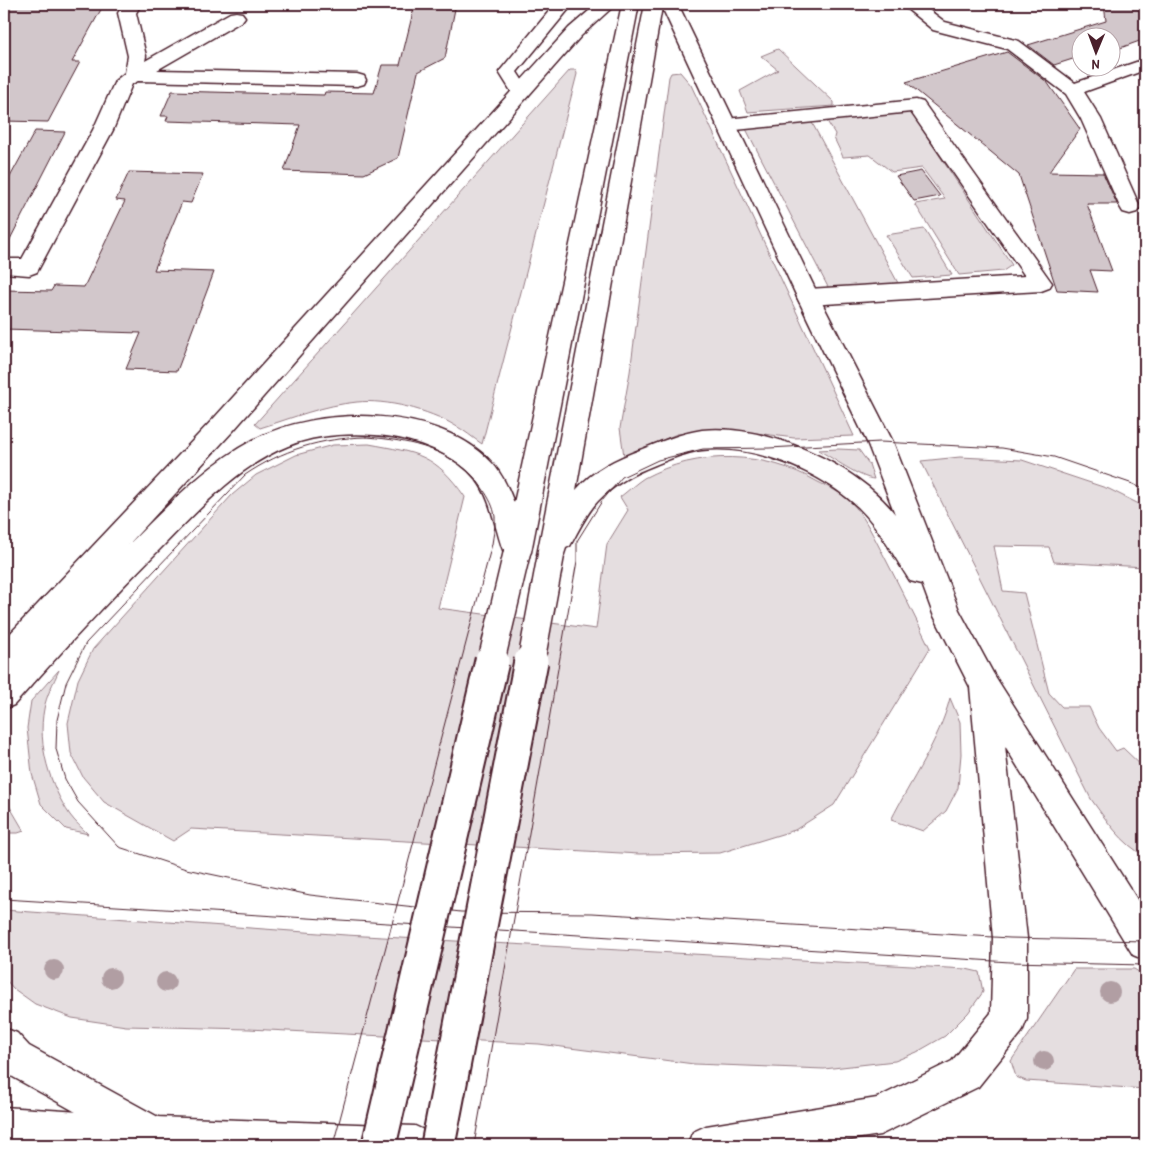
<svg xmlns="http://www.w3.org/2000/svg" width="1149" height="1149" font-family="'Patrick Hand',sans-serif">
	<style>
		.green { fill: #e5dee0; stroke: #987e86 }
		.building { fill: #d2c7cb; stroke: #4a1f2b }
		.lines { fill: none; stroke-linecap: round; stroke-linejoin: round }
		.minor-casing { stroke: #4a1f2b; stroke-width: 3 }
		.major-casing { stroke: #4a1f2b; stroke-width: 3 }
		.highway-casing { stroke: #4a1f2b; stroke-width: 3 }
		.minor { fill: #fff; fill-rule: evenodd }
		.major { fill: #fff; fill-rule: evenodd }
		.highway { fill: #fff; fill-rule: evenodd }
		.tram { stroke: #4a1f2b; stroke-width: 1 }
		.highway-bridge-far1-casing { stroke: #4a1f2b; stroke-width: 29; stroke-linecap: butt }
		.highway-bridge-casing { stroke: #4a1f2b; stroke-width: 37; stroke-linecap: butt }
		.highway-bridge-far1 { stroke: #fff; stroke-width: 26 }
		.highway-bridge { stroke: #fff; stroke-width: 33 }
		.tree { fill: #b19ea3 }
	</style>
	<rect width="100%" height="100%" fill="#fff"/>
	<filter id="ink" filterUnits="userSpaceOnUse"><feTurbulence type="fractalNoise" baseFrequency=".02" numOctaves="2"/><feDisplacementMap in="SourceGraphic" scale="10" xChannelSelector="R" yChannelSelector="G"/><feConvolveMatrix kernelMatrix="1 2 1 2 8 2 1 2 1" color-interpolation-filters="sRGB"/></filter>
	<g filter="url(#ink)">
		<path class="green" d="M778 49 834 102V106L748 112 740 91 778 70 761 56Z
			M570 70H576L577 74 482 444C473 438 464 430 454 425 429 410 386 399 357 402 324 405 292 418 260 428L255 424Z
			M680 72 691 85 854 436 794 438 756 433 703 431 677 434 624 456 620 428 630 372 669 77 671 73Z
			M900 109 912 114 1012 265 1003 271 959 275 915 204 945 199 922 168 892 172 870 155 843 157 834 138 835 134 825 118Z
			M810 119 898 283 829 289 745 127Z
			M924 229 952 275 913 278 886 235Z
			M369 444C418 453 435 454 465 497L438 608 596 629 607 544 628 510 620 497C628 491 636 483 644 478 698 449 765 451 818 482 828 487 842 493 850 501 865 516 874 538 884 556 900 587 915 617 930 648L834 805 795 830 720 853 639 854 191 829 173 841 104 802 83 777 71 753 68 723 78 680 93 649 232 495 256 475 296 455 333 445Z
			M838 449 859 450 869 464 874 479C860 478 833 458 818 450Z
			M960 457 1022 460 1109 489 1145 507V567L1054 562 1049 547 994 546 1003 591 1024 593 1049 693 1062 707H1089L1099 728 1116 751 1123 748 1145 769V856C1122 844 1106 820 1091 799L921 461Z
			M59 670C54 682 46 696 44 709 37 744 50 786 70 815 75 822 82 828 88 834L66 829 41 804 32 774 27 728 31 701Z
			M950 698 960 722 961 754 958 788 946 811 923 831 891 820C911 780 939 741 950 698Z
			M4 790 7 802 24 831 18 833H4Z
			M4 910 346 935 966 969 979 972 983 992 968 1013 945 1036 917 1052 895 1061 824 1069 694 1064 539 1044 249 1029 126 1026 72 1018 35 1004 14 989 4 978Z
			M1074 969H1134L1145 976V1089L1026 1081 1016 1077 1011 1061Z"/>
		<path class="building" d="M4 4H104L72 62H80L48 122 4 121Z
			M415 4H456L445 58 418 72 398 158 364 174 284 171 300 125 166 121 168 116H161L172 91 324 95 325 92 374 93 382 65H400Z
			M1104 4H1145V39L1112 51V38H1082V59L1079 57 1054 65 1028 45 1106 21Z
			M1007 52 1047 82 1080 129 1049 172 1103 173 1117 204H1087L1112 271 1090 270 1098 292 1057 290 1019 175 906 82Z
			M35 131 65 132 4 251V188Z
			M921 171 940 196 914 201 896 176Z
			M129 172 203 174 191 203 182 202 154 270 214 272 177 371 126 369 141 333 4 329V290L51 291 54 286 84 287 125 201 116 200Z"/>
		<g class="lines">
			<defs>
				<path id="minor" d="M124 4H141L136 13 146 56 145 61 230 13 236 12 242 13 245 17 242 21 157 70 357 74 364 76 366 80 364 84 357 86 138 81 132 84 113 130 37 272 29 275 4 273V259H22L93 130 115 81 125 73 128 56 118 13Z
					M555 4H573L517 72 530 92 528 96 521 98 514 96 499 72Z
					M901 4H921L945 22 1019 41 1075 83 1145 59V70L1084 92 1101 119 1140 207 1137 212 1130 214 1123 212 1120 207 1081 119 1066 94 1007 49 933 30Z
					M916 100 923 102 1052 283 1049 288 1041 291 808 305 800 303 797 297 800 291 808 289 1025 276 911 112 726 131 719 129 716 125 719 121 726 119Z"/>
				<path id="major" d="M4 1107 156 1117 415 1126 428 1132 434 1145H4Z"/>
				<path id="highway" d="M597 4H616L581 36 233 431 128 545C166 508 204 466 253 440 319 405 438 405 492 463 502 474 509 489 514 503L622 4H639L531 552 527 560 517 563 507 560C495 535 494 502 476 479 457 456 422 442 393 437 361 432 319 433 288 446 238 466 199 509 162 547 111 598 62 651 14 705L4 709V640L215 417 569 28Z
					M645 4H678L819 297 893 442 959 610 993 673 1145 912V960L1133 955 1005 746 1027 938V1019L1022 1032 978 1087 880 1135 817 1145H687L693 1132 706 1126 877 1098 952 1061 991 1013 993 938 970 687 933 614 922 584 910 581C894 557 880 528 858 507 819 471 755 444 702 450 685 452 670 459 655 465 634 473 614 484 598 501 586 514 579 530 570 546L566 548 561 563 551 566 541 563 537 555ZM662 7 797 297 867 442 895 514C857 464 764 423 702 430 681 433 660 442 640 450 616 459 593 470 576 490Z
					M4 1028 17 1033 29 1046 169 1123 175 1136 171 1145H135L4 1072Z"/>
			</defs>
			<use href="#minor" class="minor-casing"/>
			<use href="#major" class="major-casing"/>
			<use href="#highway" class="highway-casing"/>
			<use href="#minor" class="minor"/>
			<use href="#major" class="major"/>
			<use href="#highway" class="highway"/>
			<path class="tram" d="M366 437C409 440 458 450 483 489 489 498 494 507 495 517 496 526 493 535 492 544L397 905 310 895 186 869 119 847 78 802 65 779 56 749 57 720 66 683 86 643 245 475C282 450 321 438 366 437Z
				M4 899 1010 962 1145 965
				M397 905 461 912 592 913 1010 938 1145 941
				M333 1145 397 905
				M474 1145 577 561V541L602 501 622 477 658 460 703 449 769 448 880 442 1002 448 1054 457 1133 484 1145 490"/>
			<defs>
				<path id="highway-bridge-far1" d="M491 662 517 552
					M531 662 551 555"/>
				<path id="highway-bridge" d="M379 1145 492 661
					M438 1145 531 661"/>
			</defs>
			<use href="#highway-bridge-far1" class="highway-bridge-far1-casing"/>
			<use href="#highway-bridge" class="highway-bridge-casing"/>
			<use href="#highway-bridge-far1" class="highway-bridge-far1"/>
			<use href="#highway-bridge" class="highway-bridge"/>
		</g>
		<g class="tree">
			<circle cx="54" cy="970" r="10"/>
			<circle cx="111" cy="978" r="10"/>
			<circle cx="166" cy="982" r="10"/>
			<circle cx="1110" cy="992" r="10"/>
			<circle cx="1044" cy="1061" r="10"/>
		</g>
	</g>
	<rect width="1149" height="1149" fill="none" stroke="#fff" stroke-width="20"/>
	<rect x="10" y="10" width="1129" height="1129" fill="none" stroke="#4a1f2b" stroke-width="2" filter="url(#ink)"/>
	<g transform="translate(1096 52) rotate(181)"><circle r="24" fill="#ffffff" stroke="#b7a5aa"/>
	<path d="M0-4L9 19L0 12L-9 19Z" fill="#4a1f2b"/>
	<text y="-8" font-size="14" font-weight="bold" text-anchor="middle" fill="#4a1f2b">N</text>
	</g>
</svg>
